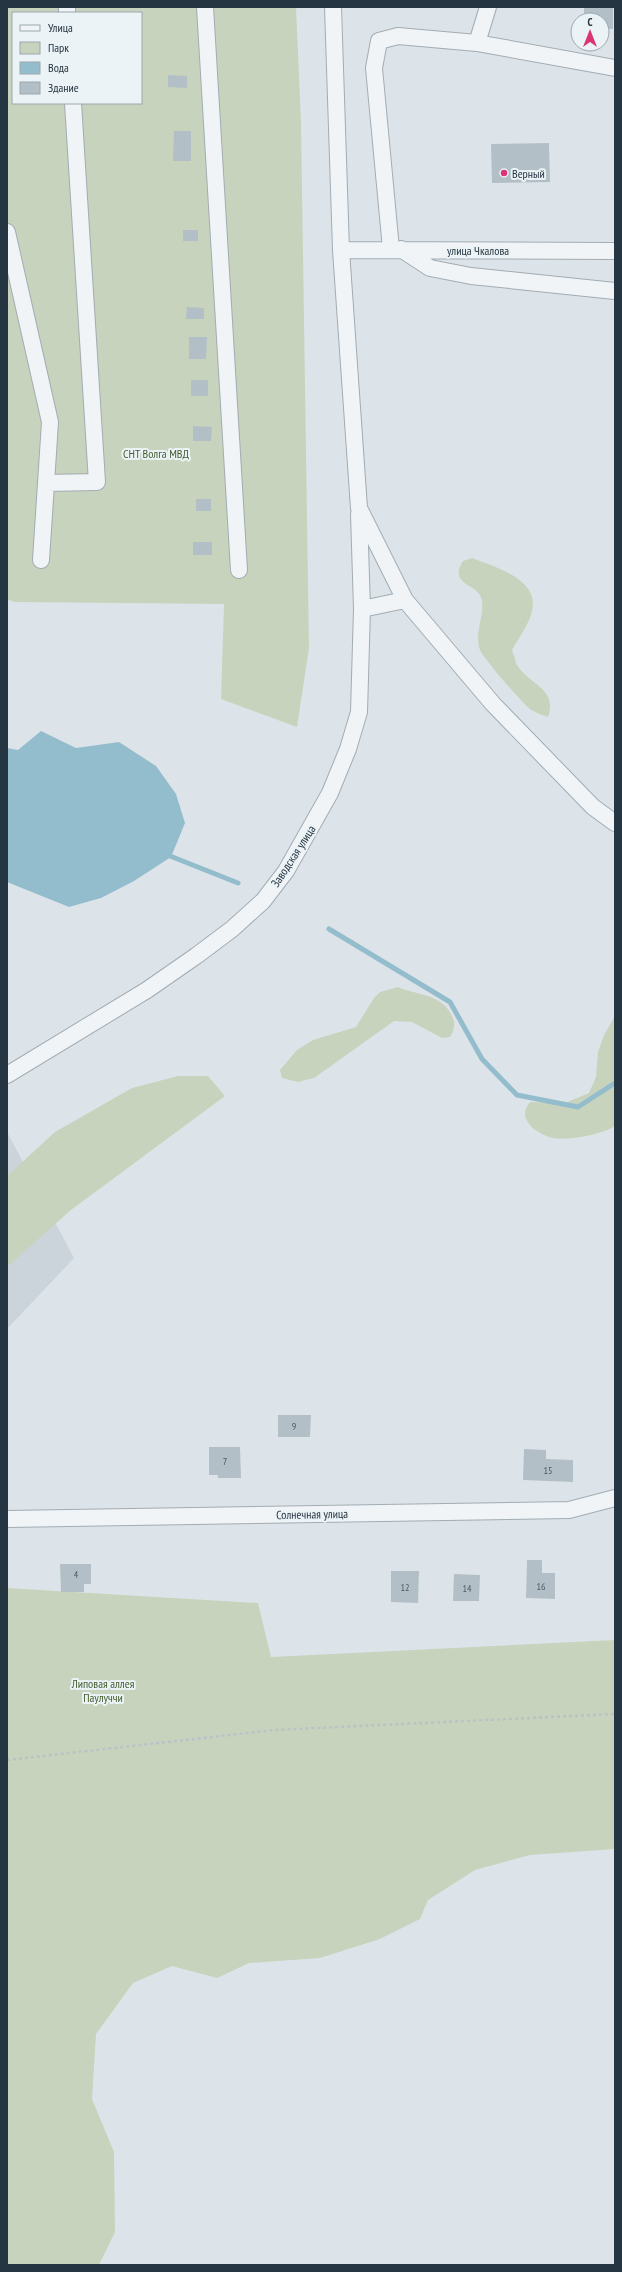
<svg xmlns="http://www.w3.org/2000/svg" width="622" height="2272" font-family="'PT Sans Narrow',sans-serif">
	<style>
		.built { fill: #cbd4db }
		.green { fill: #c8d3bd; fill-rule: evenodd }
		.water { fill: #93bdcd }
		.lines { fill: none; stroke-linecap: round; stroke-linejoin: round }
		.stream { stroke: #93bdcd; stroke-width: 5 }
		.building { fill: #b3bfc6 }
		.minor-casing { stroke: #a2acb3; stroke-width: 18 }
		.path { stroke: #bbc2c7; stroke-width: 2.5; stroke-dasharray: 3 3; stroke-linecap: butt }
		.minor { stroke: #f0f4f6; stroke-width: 16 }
		.poi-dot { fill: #dc3374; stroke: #ecf3f6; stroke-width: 1.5 }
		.labels { text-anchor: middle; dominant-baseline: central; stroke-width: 4; stroke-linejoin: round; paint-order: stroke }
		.number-label { font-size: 10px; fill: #485862 }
		.poi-label { font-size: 12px; fill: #253541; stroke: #ecf3f6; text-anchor: start }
		.street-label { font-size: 12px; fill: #253541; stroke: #ecf3f6 }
		.park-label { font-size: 12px; fill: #445e30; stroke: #ecf3f6 }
	</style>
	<rect width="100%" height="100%" fill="#dde4e9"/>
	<path class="built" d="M7 1132 74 1258 7 1329Z"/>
	<path class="green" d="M7 7H296L301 122 309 648 297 727 221 699 224 604 14 602 7 599ZM13 13H141V103H13Z
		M472 558C495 567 540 579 532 611 529 625 519 637 512 650 514 654 515 661 517 665 529 685 558 688 548 717 543 715 536 713 531 710 523 704 483 658 480 650 474 634 484 617 482 601 480 583 447 586 463 561Z
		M398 987C416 995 441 994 451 1014 456 1023 455 1029 450 1037L442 1038 412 1022 394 1021 314 1078 298 1082 282 1078 280 1070 297 1050 313 1040 356 1027 374 998 380 992Z
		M615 1016V1126C602 1135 563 1142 549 1137 532 1131 517 1117 530 1102L565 1103 589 1093 596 1077 598 1052 604 1035Z
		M178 1076H208L225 1096 71 1210 7 1267V1176L55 1132 132 1088Z
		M7 1588 258 1603 271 1657 615 1640V1849L530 1855 475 1870 428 1900 420 1919 380 1939 320 1958 249 1963 217 1978 172 1966 133 1983 96 2034 92 2099 114 2152 115 2232 99 2265H7Z"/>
	<path class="water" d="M41 731 76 748 119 742 156 766 176 794 185 823 171 857 134 881 101 898 69 907 7 882V748L18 750Z"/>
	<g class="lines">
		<path class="stream" d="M165 854 238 883
			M329 929 450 1002 482 1059 517 1095 578 1107 615 1083"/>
	</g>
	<path class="building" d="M584 8H613V29H602V20H584Z
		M168 75 187 76V88L168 87Z
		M174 131H191V161H173Z
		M549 143 550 182 492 183 491 144Z
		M183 230H198V241H183Z
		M187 307 204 308V319H186Z
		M189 337H207L206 359H189Z
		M191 380H208V396H191Z
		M193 426 212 427 211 441H193Z
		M196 499H211V511H196Z
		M193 542H212V555H193Z
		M278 1415H311L310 1437H278Z
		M209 1447H240L241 1478H218V1475H209Z
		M524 1449 546 1450V1459L573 1460V1482L523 1480Z
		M527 1560H542V1573H555V1599L526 1598Z
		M60 1564H91V1584H84V1592H61Z
		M391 1571H419L418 1603 391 1602Z
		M454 1574 480 1575 479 1601H453Z"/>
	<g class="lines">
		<defs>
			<path id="minor" d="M67 7V13
				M205 7 239 570
				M333 7 341 250 359 508 405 600 493 704 593 807 615 823
				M477 43 488 7
				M7 232 50 422 41 560
				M391 249 374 68 379 41 398 36 477 43 615 68
				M401 249 430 268 471 276 615 291
				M341 250 615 251
				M46 483 97 482 73 103
				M362 609 405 600
				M7 1075 147 990 196 956 232 929 263 901 286 871 330 793 348 749 359 712 362 609 359 514
				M7 1519 569 1510 615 1498"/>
		</defs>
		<use href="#minor" class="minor-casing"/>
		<path class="path" d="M7 1760 274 1730 615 1714"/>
		<use href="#minor" class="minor"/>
	</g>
	<circle class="poi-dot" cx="504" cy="173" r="4"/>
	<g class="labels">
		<g class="number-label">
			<text x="294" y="1426">9</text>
			<text x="225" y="1461">7</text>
			<text x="548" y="1470">15</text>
			<text x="76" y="1574">4</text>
			<text x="541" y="1586">16</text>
			<text x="405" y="1587">12</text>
			<text x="467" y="1588">14</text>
		</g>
		<g class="poi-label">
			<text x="512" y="173">Верный</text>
		</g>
		<g class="street-label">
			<text x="478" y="250">улица Чкалова</text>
			<text transform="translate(293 856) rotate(-57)">Заводская улица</text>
			<text transform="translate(312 1514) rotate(-1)">Солнечная улица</text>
		</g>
		<g class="park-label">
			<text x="156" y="453">СНТ Волга МВД</text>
			<text x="103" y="1683">Липовая аллея<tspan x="103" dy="14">Паулуччи</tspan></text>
		</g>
	</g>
	<rect width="622" height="2272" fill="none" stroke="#253541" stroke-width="16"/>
	<rect x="12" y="12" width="130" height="92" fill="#ecf3f6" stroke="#9ca7ae"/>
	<rect x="20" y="25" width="20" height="6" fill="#f0f4f6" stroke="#9ca7ae"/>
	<text x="48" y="32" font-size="12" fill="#253541">Улица</text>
	<rect x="20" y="42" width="20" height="12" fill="#c8d3bd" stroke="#9ca7ae"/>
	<text x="48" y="52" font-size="12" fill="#253541">Парк</text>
	<rect x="20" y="62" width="20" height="12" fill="#93bdcd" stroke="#9ca7ae"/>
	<text x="48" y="72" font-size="12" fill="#253541">Вода</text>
	<rect x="20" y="82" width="20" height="12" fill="#b3bfc6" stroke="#9ca7ae"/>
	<text x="48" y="92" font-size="12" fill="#253541">Здание</text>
	<g transform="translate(590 32)"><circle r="19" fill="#ecf3f6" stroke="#9ca7ae"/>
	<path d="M0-3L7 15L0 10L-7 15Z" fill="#dc3374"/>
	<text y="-6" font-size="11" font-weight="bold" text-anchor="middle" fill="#253541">С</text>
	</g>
</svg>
